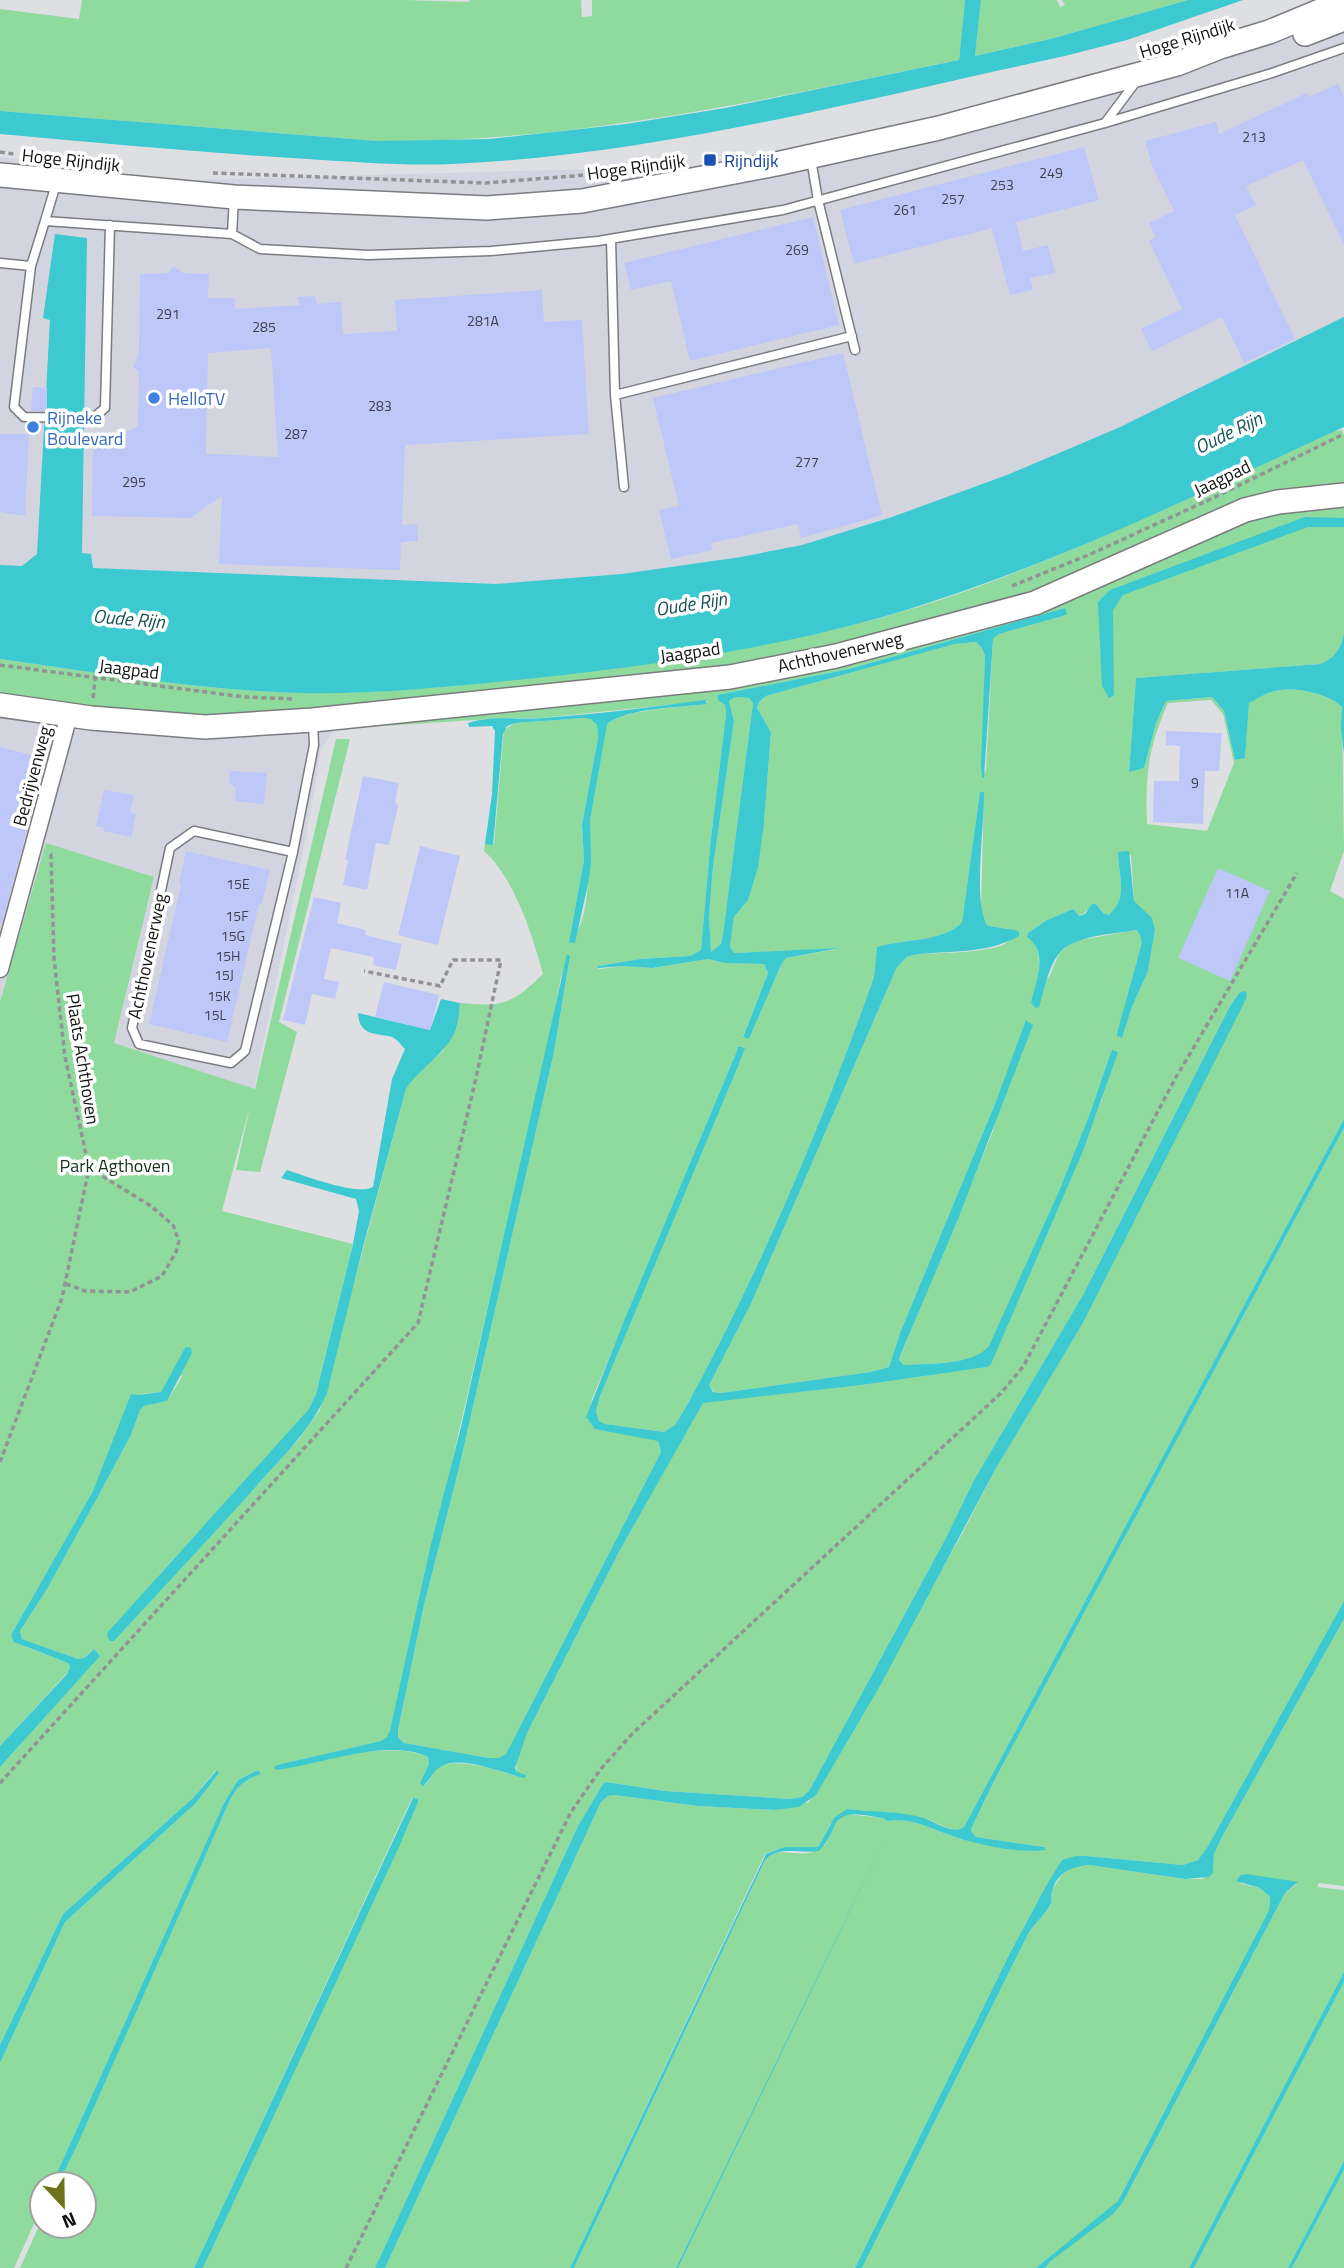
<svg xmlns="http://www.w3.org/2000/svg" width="1344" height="2268" font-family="'Titillium Web',sans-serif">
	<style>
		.built { fill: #d2d5e0 }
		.green { fill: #8fda9d; fill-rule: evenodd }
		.water { fill: #3ccad0; fill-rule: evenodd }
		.building { fill: #bdc7f8; fill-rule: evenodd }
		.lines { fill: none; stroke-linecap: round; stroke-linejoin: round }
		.lane-casing { stroke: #7b7c7f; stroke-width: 11 }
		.street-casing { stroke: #7b7c7f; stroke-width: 19 }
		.secondary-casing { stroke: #7b7c7f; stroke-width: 26 }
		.path { stroke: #939396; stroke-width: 3.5; stroke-dasharray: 5 3.5; stroke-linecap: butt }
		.lane { stroke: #fff; stroke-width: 8 }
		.street { stroke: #fff; stroke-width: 16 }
		.secondary { stroke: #fff; stroke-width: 23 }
		.transit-dot { fill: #1a4fb4; stroke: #fff; stroke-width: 2.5 }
		.shop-dot { fill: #3f7fe0; stroke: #fff; stroke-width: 2.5 }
		.labels { text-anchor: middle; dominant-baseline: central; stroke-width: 7; stroke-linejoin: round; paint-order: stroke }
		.number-label { font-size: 14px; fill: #3d3f4c }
		.street-label { font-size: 18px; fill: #121213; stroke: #fff }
		.transit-label { font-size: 18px; fill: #164399; stroke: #fff; text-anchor: start }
		.shop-label { font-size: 18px; fill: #366cbe; stroke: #fff; text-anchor: start }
		.park-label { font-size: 18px; fill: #14351c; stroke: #fff }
		.water-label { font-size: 19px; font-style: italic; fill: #195356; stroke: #fff }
	</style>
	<rect width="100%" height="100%" fill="#dedfe3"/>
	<path class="built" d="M1344 13V333L845 545 609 586 0 580V157L79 165 81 183 776 164Z
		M0 714 201 734 335 729 321 749 307 832 254 1089 114 1043 154 878 0 1002Z"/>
	<path class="green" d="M82 0H406L468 2 470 0H581L582 17 592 16V0H965L959 60C766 99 575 143 377 141L0 111V9L79 19Z
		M981 0H1057L1060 7 1065 5 1062 0H1188L1054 38 975 56Z
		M1342 430 1344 435V632C1342 648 1335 658 1320 664L1136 678 1129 771 1144 768 1156 723 1166 701 1212 697 1224 711 1235 760 1245 757 1249 702C1257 699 1266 693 1275 691 1293 686 1329 693 1342 707L1344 851 1330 891 1344 899V1119L964 1827C952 1835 940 1823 927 1819 903 1812 873 1812 847 1809L830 1824 818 1847H784L765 1854 570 2268H385L601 1802 608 1796 614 1795 698 1806 774 1810 809 1802 962 1534 995 1470 1083 1323 1247 993H1239L1230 1006 1083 1295 973 1482 947 1536 809 1791 802 1797 790 1799 665 1791 606 1782 603 1784 578 1826 375 2268H203L418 1799 412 1798 194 2268H20L42 2219V2226H84V2184H58L230 1800C237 1786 246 1779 261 1774L258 1770 238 1780 224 1803 52 2184H42V2206L14 2268H0V2063L65 1922 196 1803 219 1773 215 1771 194 1797 63 1914 0 2045V1767L100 1655 92 1650 84 1658 78 1659 22 1639 20 1631 47 1589 101 1491 131 1435 140 1410 144 1406 167 1401 183 1375 169 1381 161 1392 140 1394 111 1447 93 1491 11 1635 26 1647 68 1663 70 1667 67 1673 0 1746V1002L46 843 154 877 114 1043 255 1089 336 739H350L279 1022 297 1032 260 1172 236 1170 250 1106 222 1211 353 1244 316 1394 308 1410 277 1446 160 1574 114 1641 299 1439 320 1410 406 1089 413 1077 443 1051 457 1026 460 1003C503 1007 512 1004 543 974 532 934 515 879 484 851L485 844H494L504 730 515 723 584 718H591L597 725 598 738 582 825 584 860 569 942C595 918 586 854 590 821 593 789 598 754 607 724 629 708 680 708 707 704L708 701 540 718H506L335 729 201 734 0 714V659C100 673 202 691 303 693 398 694 492 682 586 671 709 655 827 638 946 598 1079 552 1206 490 1334 431ZM1065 608 1066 615 999 634 993 639 986 770 982 777 985 656 982 648 976 642 955 644 766 696 759 702 757 708 771 732 764 823 748 900 734 917 730 947 734 953 838 949 786 958 781 965 749 1039 743 1036 768 973 764 964 725 963 708 959 652 968 624 966 599 969 598 966 640 959 690 956 701 950 710 847 726 714 725 705 717 695 849 669ZM1211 700 1223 714 1234 763 1207 831 1147 824C1145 775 1148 748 1168 703ZM984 792 981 914 988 926 1015 930C1013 934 1010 941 1006 943 989 954 936 952 913 955L907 957 897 967 750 1306 709 1385 714 1392 721 1393 870 1372 889 1367 900 1333 1007 1075 993 1131 899 1360 904 1365C923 1363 969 1365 983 1353 996 1343 1012 1299 1019 1282 1051 1209 1087 1135 1109 1058L1102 1099 991 1363 986 1367 862 1385 703 1402 620 1550 527 1733 516 1762 517 1772 514 1776C499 1769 453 1757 439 1767 434 1771 430 1779 426 1785L420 1783 429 1764 428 1757C393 1740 315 1760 278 1770L274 1767 278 1765 381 1741 387 1737 390 1730 545 1059 561 977 570 956 554 1052 458 1472 424 1605 398 1730V1737L404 1743 489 1758H499L506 1754 661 1452 658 1441 587 1420 592 1399 739 1046 744 1047 600 1396 596 1411 599 1421 605 1424 664 1432 675 1425 686 1407C761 1269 822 1124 874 977L877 947C903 939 945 942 962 922L979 800 980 793ZM1118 853 1131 855 1134 901 1155 930 1148 971 1132 1007 1122 1038 1118 1029 1141 946C1142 939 1141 935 1136 930L1080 940 1069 945 1059 954 1050 975 1031 1003C1038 976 1046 957 1028 933L1047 920 1073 909 1078 916C1086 914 1088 907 1096 904L1105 915 1109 916C1129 897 1118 877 1118 853Z
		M735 697 749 698 753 703 723 934 721 944 711 952 709 916 713 867 734 721 729 701Z
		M1344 1128V1601L1208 1846 1198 1860 1183 1865 1086 1856 1061 1866 1047 1884 1010 1953 855 2268H678L797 2019 676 2268H574L765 1860C780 1846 791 1856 809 1853 814 1852 820 1847 825 1845L837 1819 842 1815 847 1814 883 1818 888 1821C912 1817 927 1828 950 1835 970 1842 1025 1853 1046 1850L1044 1847 976 1837 971 1831 972 1827 994 1781Z
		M1344 1619V1886L1319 1883 1317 1887 1344 1890V1972L1189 2268H1045L1051 2261 1123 2202 1285 1893 1297 1884 1238 1883 1260 1888 1270 1897 1269 1910 1118 2201 1110 2209 1036 2268H862L1028 1934 1051 1905 1052 1890 1061 1876 1074 1866 1089 1865 1185 1879H1202L1213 1873 1214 1854 1222 1837Z
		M1344 1982V2161L1288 2268H1194Z
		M1344 2170V2268H1292Z"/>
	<path class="water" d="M965 0H981L975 56 1054 38 1188 0H1243L1127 40 1065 56C864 99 659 155 453 164 405 166 356 162 307 159 205 153 102 143 0 134V111L377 141 489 139 626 124 725 108 959 60Z
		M55 234 87 238 82 553 91 554 93 568 496 584 622 574 741 557 802 545 892 517 1007 475 1118 428 1344 317V427C1213 487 1083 551 946 597 814 643 674 663 535 678 457 686 378 695 298 693 199 690 99 673 0 659V565L22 566 37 554 50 320 43 318Z
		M1305 517 1344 518V527H1308L1123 595 1113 610 1114 695 1109 698 1102 686 1098 602 1110 590Z
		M1065 608 1067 613 1066 615 999 634 993 639 984 778 982 777 981 766 985 656 982 648 976 642 955 644 766 696 759 702 757 708 771 732 764 823 758 867 748 900 734 917 730 947 734 953 840 948 786 958 781 965 749 1039 743 1037 768 973 764 964 725 963 708 959 652 968 624 966 598 968V966L640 959 690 956 701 950 710 847 726 714 725 705 718 700 717 695 849 669ZM735 697 749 698 753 703 723 934 721 944 711 952 709 916 713 867 734 721 729 701Z
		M1344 632V754L1341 728 1342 707C1329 693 1293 686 1275 691 1266 693 1257 699 1249 703L1245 758 1235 760 1224 711 1212 697 1166 701 1156 723 1144 768 1129 772 1136 678 1320 664C1335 658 1342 648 1344 632Z
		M706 700 707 704C680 708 629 707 607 724L590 820 591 863 588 884 575 943 569 942 584 860 582 825 598 738 597 725 591 719 584 718 515 723 507 726 503 734 493 845 485 844 492 794 495 731 492 726 469 727 468 723C492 715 518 720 543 718 598 714 652 707 706 700Z
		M980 792H984C985 820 972 907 988 926L1015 930 1019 932V936C986 955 949 950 913 955L907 957 897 967 750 1306 709 1385 713 1392 721 1393 870 1372 889 1367 900 1333 997 1099 1026 1020 1033 1025 958 1219 901 1354 899 1360 904 1365C929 1363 973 1366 989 1346L1060 1189 1091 1111 1109 1058 1112 1050 1118 1052 1083 1151 991 1364 987 1367 862 1385 703 1403 620 1550 527 1733 515 1768 517 1772 526 1775 525 1778C505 1774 461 1755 442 1766 433 1770 430 1781 423 1786L420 1783 429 1764 428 1757C387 1737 317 1766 276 1770L274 1767 277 1765 381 1741 387 1737 390 1730 431 1544 461 1427 567 954 570 956 554 1052 458 1472 424 1605 398 1730V1737L404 1743 489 1758H499L506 1754 661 1452 658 1441 595 1429 586 1417 624 1321 739 1046 745 1048 738 1066 600 1396 596 1411 599 1421 605 1424 664 1432 675 1425 686 1407C761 1269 822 1124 874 977L877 947C902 939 945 942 962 922Z
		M1129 851 1134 901 1152 918 1155 930 1148 971 1132 1007 1122 1038 1117 1036 1118 1029 1141 946C1142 939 1141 935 1136 930 1112 935 1074 934 1058 955 1048 968 1044 991 1039 1007L1036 1008 1031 1003C1036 980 1049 953 1027 937L1028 933 1047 920 1073 909 1079 916 1085 914 1092 904H1096L1104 914 1109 915C1129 897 1118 876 1118 852Z
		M1244 991 1247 993 1246 999 1083 1323 995 1470 881 1684 816 1795 799 1807 774 1810 698 1806 614 1795 608 1796 601 1802 385 2268H375L578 1826 603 1784 606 1782 665 1791 790 1799 802 1797 809 1791 947 1536 973 1482 1083 1295 1230 1006 1239 993Z
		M441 999 460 1003C459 1010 459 1018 457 1025 450 1052 421 1066 406 1089L363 1247 327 1393C311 1431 279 1460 252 1491 207 1541 160 1591 114 1641H110L107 1636 108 1632 308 1410 316 1394 353 1244 359 1211 356 1199 281 1178 287 1170C305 1176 358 1196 373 1187L392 1079 405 1049C401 1045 397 1039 392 1037 378 1033 359 1037 358 1013L430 1030Z
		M1344 1119V1128L994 1781 972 1827 971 1831 976 1837 1044 1847 1046 1850C1021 1854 973 1844 950 1835 928 1828 912 1817 887 1821L883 1818C865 1816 842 1807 834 1827 829 1837 826 1844 819 1851 799 1854 780 1845 765 1860L574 2268H570L766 1854 784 1847H818L834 1818 847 1809C872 1812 900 1811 924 1818 936 1822 952 1835 964 1827Z
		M187 1347 191 1348 192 1353 167 1401 144 1406 140 1410 131 1435 101 1491 47 1589 20 1631 22 1639 78 1659 84 1658 94 1649 100 1656 0 1767V1746L67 1674 70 1667 68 1663 14 1642 11 1635 93 1491 131 1394 137 1395 161 1392 185 1348Z
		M1344 1601V1619L1222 1837 1214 1854 1213 1873 1209 1877 1185 1879 1089 1865C1073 1866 1056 1873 1052 1892 1051 1895 1052 1900 1051 1903 1049 1910 1033 1926 1028 1934L862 2268H855L1010 1953 1047 1884 1062 1860 1076 1856H1086L1183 1865 1198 1860 1208 1846Z
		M217 1770 219 1773 196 1803 65 1922 0 2063V2045L63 1914 194 1797Z
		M258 1770 261 1774C246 1779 237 1786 230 1800L78 2143 58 2184H52L224 1803 238 1780Z
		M413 1798 418 1799V1802L398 1849 203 2268H194Z
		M885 1838 678 2268H676Z
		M1247 1874 1298 1882 1285 1893 1123 2202 1113 2214 1051 2261 1045 2268H1036L1118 2201 1269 1910 1270 1897 1260 1888 1236 1881 1241 1875Z
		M1344 1972V1982L1194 2268H1189Z
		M1344 2161V2170L1292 2268H1288Z"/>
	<path class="building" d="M1338 84 1344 97V245L1303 160 1246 186 1256 205 1235 215 1295 339 1244 363 1222 317 1152 351 1141 329 1182 309 1149 241 1156 237 1149 223 1174 211 1152 165 1145 141 1216 122 1219 134 1307 93 1309 97Z
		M1084 147 1099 200 1016 222 1023 251 1048 245 1055 273 1030 278 1033 290 1010 295 992 228 854 264 840 210Z
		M813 217 839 325 690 361 671 281 631 290 624 263Z
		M173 266 183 273 209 274 208 298H235V309L300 305 298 297 315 296 317 304 341 302 343 334 397 331 395 300 542 290 544 322 582 320 589 434 405 445 402 525 417 524 418 541 401 542 400 570 219 564 222 496 190 518 92 516 93 435H121L138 426 139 371 133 367 139 355 140 274 169 273ZM271 348 278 457 206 454 208 353Z
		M843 353 882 515 801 538 798 524 711 543 712 550 671 559 659 510 679 506 653 398Z
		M33 387 47 388V411H31Z
		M0 434H29L25 516 0 512Z
		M1166 731 1222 733 1219 771H1205L1203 824 1153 822 1154 781H1179L1180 746 1166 745Z
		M0 747 46 759 2 923H0Z
		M230 771 267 773 264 804 235 801 236 788 229 782Z
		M363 776 399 783 395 802 398 806 389 845 376 843 367 890 343 885 348 860H345Z
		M104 790 134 795 130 812 136 814 131 837 103 831 104 828 96 826Z
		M420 846 460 856 438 945 398 935Z
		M186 851 270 870 262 904H259L227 1042 149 1024 181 885 179 884Z
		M1218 868 1270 891 1230 981 1178 958Z
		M314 897 341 903 337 923 366 930 365 935 402 944 396 970 373 965 374 957 331 948 324 979 339 982 335 999 312 994 305 1025 283 1020Z
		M384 982 439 995 430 1030 375 1017Z"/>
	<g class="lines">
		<defs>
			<path id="lane" d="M1105 123 1135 83
				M811 159 818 200 855 350
				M45 221 56 184
				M232 234 234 198
				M611 239 615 395 852 336
				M0 263 31 266 45 221 232 234 260 249 368 255 491 251 598 241 783 210 1105 123 1272 73 1344 48
				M31 266 14 407 24 417 93 418 105 408 110 225
				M615 395 624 487
				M293 852 194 831 170 848 132 1028 139 1044 231 1063 245 1051 293 852 314 745 313 723"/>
			<path id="street" d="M0 969 69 715"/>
			<path id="secondary" d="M1305 34 1344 19
				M0 175 234 197 487 208 582 201 776 164 939 128 1177 64 1220 47 1269 32 1344 1
				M0 705 91 718 205 727 313 720 730 677 836 656 1035 603 1245 510 1278 502 1344 495"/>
		</defs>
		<use href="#lane" class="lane-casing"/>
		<use href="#street" class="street-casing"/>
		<use href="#secondary" class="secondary-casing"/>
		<path class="path" d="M0 152 14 154
			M213 173 485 183 611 173
			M1012 586 1093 553 1213 498 1344 434
			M0 665 244 697 295 699
			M93 698 95 679
			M66 1284 85 1291 130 1292 162 1276 176 1252 179 1241 173 1225 151 1206 89 1168
			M0 1462 62 1298 89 1168 65 1057 54 958 51 854 48 852
			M0 1783 418 1323 476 1078 501 960H453L440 986 364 971
			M346 2268 571 1812 600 1770 632 1734 1000 1394 1023 1367 1175 1079 1297 873"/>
		<use href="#lane" class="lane"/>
		<use href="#street" class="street"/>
		<use href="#secondary" class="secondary"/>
	</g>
	<rect class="transit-dot" x="703" y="153" width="14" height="14" rx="3.5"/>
	<g class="shop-dot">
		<circle cx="154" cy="398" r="7"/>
		<circle cx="33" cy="427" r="7"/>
	</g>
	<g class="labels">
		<g class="number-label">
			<text x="1254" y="136">213</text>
			<text x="1051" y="172">249</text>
			<text x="1002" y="184">253</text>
			<text x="953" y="198">257</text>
			<text x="905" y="209">261</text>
			<text x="797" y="249">269</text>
			<text x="168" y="313">291</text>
			<text x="483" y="320">281A</text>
			<text x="264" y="326">285</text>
			<text x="380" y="405">283</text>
			<text x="296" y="433">287</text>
			<text x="807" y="461">277</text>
			<text x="134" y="481">295</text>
			<text x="1195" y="782">9</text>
			<text x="238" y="883">15E</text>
			<text x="1237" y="892">11A</text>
			<text x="237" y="915">15F</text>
			<text x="233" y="935">15G</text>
			<text x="228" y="955">15H</text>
			<text x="224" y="974">15J</text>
			<text x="219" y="995">15K</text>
			<text x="215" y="1014">15L</text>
		</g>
		<g class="street-label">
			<text transform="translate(1187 38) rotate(-17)">Hoge Rijndijk</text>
			<text transform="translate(71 160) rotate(6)">Hoge Rijndijk</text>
			<text transform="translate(636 167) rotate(-8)">Hoge Rijndijk</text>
			<text transform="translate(1222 478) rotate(-26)">Jaagpad</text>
			<text transform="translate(690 652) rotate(-8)">Jaagpad</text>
			<text transform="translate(840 652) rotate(-13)">Achthovenerweg</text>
			<text transform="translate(129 669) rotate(7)">Jaagpad</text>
			<text transform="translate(32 776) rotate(-75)">Bedrijvenweg</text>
			<text transform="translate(147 956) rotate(-78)">Achthovenerweg</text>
			<text transform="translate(83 1059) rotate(81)">Plaats Achthoven</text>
		</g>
		<g class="transit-label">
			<text x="724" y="160">Rijndijk</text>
		</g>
		<g class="shop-label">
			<text x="168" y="398">HelloTV</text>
			<text x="47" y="417">Rijneke<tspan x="47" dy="21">Boulevard</tspan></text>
		</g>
		<g class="park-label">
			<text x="115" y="1165">Park Agthoven</text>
		</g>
		<g class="water-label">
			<text transform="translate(1228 432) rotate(-26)">Oude Rijn</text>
			<text transform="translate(691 603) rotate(-9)">Oude Rijn</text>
			<text transform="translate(129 618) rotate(5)">Oude Rijn</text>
		</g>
	</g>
	<g transform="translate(63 2205) rotate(158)"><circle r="33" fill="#ffffff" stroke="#a0a0a1" stroke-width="2"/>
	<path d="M0-5L12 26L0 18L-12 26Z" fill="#6e7319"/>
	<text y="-10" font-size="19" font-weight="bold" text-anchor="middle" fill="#121213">N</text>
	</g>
</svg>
